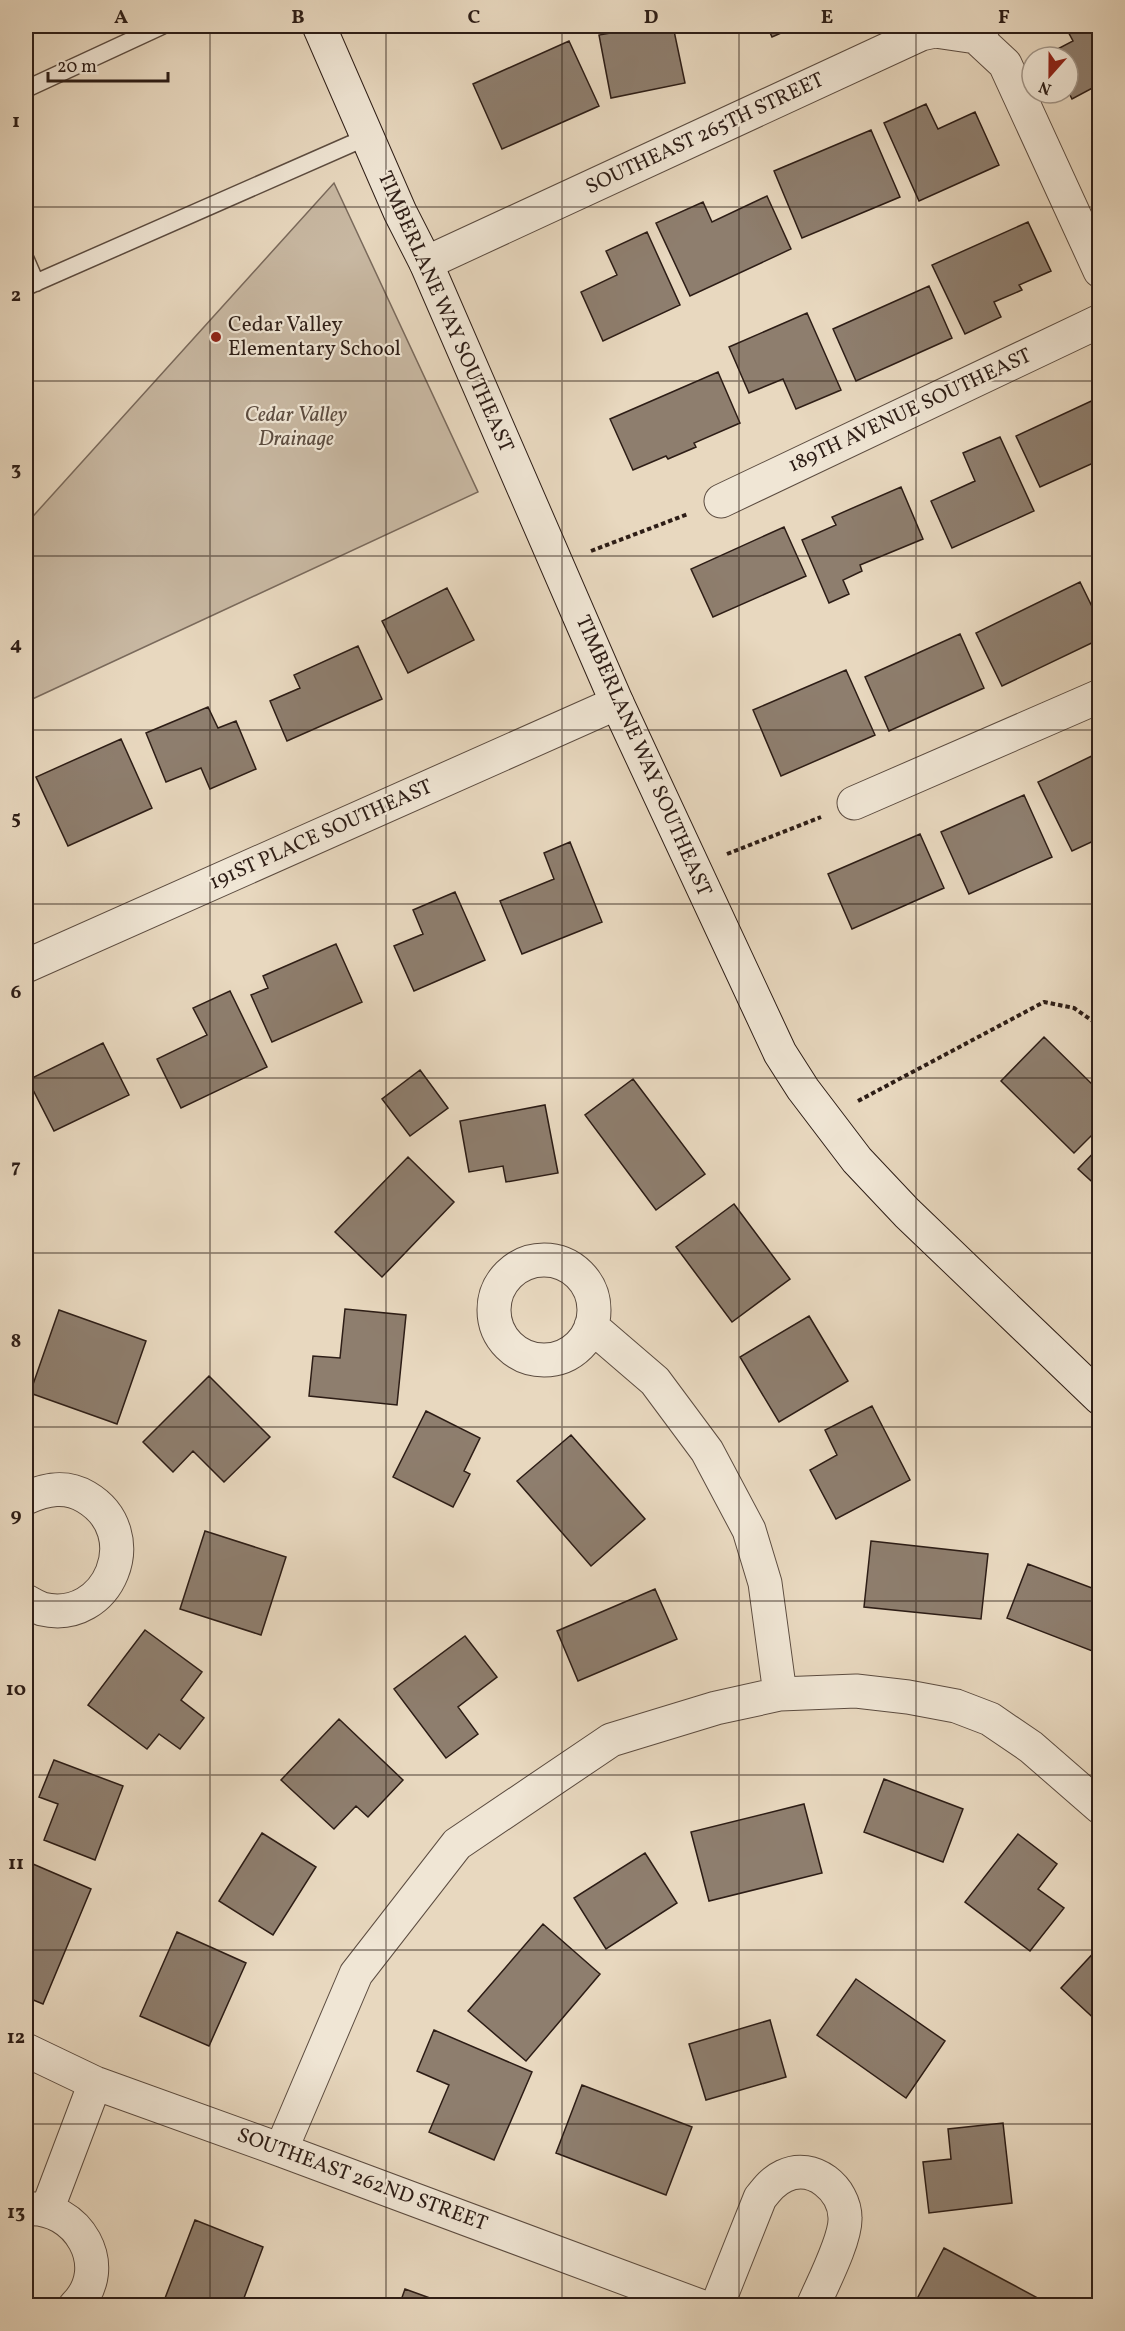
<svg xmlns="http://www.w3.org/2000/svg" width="1125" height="2331" font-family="Vollkorn,serif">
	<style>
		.green { fill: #c8b8a2; stroke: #7a6a5c; stroke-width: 1.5 }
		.building { fill: #8e7e6e; stroke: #2d1d16; stroke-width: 1.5 }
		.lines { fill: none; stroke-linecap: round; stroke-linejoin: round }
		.lane-casing { stroke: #5c4c40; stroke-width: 19 }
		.street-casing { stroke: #5c4c40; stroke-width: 35 }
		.secondary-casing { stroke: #2d1d16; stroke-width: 35 }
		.path { stroke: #2d1d16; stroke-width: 4; stroke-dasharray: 4.5 3; stroke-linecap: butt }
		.lane { stroke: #f0e6d5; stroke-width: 16 }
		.street { stroke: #f0e6d5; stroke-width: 33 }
		.secondary { stroke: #f0e6d5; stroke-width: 33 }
		.grid { fill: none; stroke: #2d1d16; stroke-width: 1.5; stroke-opacity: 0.55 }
		.poi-dot { fill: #8f2418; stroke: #f0e6d5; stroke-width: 2 }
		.labels { text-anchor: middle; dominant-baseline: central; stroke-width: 4.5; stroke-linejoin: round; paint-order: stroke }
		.street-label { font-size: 21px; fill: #2d1d16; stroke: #f0e6d5 }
		.poi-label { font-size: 21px; fill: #2d1d16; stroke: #f0e6d5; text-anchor: start }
		.park-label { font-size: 21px; font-style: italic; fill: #5c4c40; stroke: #f0e6d5 }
		.neatline { fill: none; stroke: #2d1d16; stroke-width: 2 }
		.grid-label { font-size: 20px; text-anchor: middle; font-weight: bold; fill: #2d1d16 }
	</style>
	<rect width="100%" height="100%" fill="#e8d8bf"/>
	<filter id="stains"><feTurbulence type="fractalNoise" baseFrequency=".00333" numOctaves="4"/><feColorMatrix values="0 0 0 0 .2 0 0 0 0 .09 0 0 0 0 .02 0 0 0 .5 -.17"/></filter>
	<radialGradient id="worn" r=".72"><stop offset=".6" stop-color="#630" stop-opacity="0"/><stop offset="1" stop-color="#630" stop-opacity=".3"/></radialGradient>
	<path class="green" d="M334 183 478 492 26 702V524Z"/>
	<path class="building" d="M650 26H673L685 83 611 98 599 35Z
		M767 26H797L772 37Z
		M1065 26H1100V84L1072 99 1068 91V57H1050L1048 54 1073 41Z
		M569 41 599 106 502 149 473 84Z
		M926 104 938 129 975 112 999 165 919 201 884 123Z
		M871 130 900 197 802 238 774 171Z
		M767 196 791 249 690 296 656 223 703 202 712 222Z
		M1028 222 1051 271 1019 285 1022 290 994 302 1001 317 965 334 932 265Z
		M647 232 680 305 603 341 581 292 617 275 606 251Z
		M929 286 952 338 856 381 833 329Z
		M807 313 841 390 796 409 783 379 749 393 729 347Z
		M718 372 740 423 694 443 696 447 668 459 666 456 633 470 610 419Z
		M1100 397V460L1040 487 1016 436Z
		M1000 437 1034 511 952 548 931 501 975 481 963 453Z
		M901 487 923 539 860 565 862 571 843 580 849 594 829 603 802 540 836 525 832 517Z
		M784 527 806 576 713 617 691 569Z
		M1080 582 1100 623V639L1002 686 976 633Z
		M447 588 474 640 408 673 382 621Z
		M960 634 984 688 889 731 865 677Z
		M358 646 382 699 287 741 270 701 300 688 294 675Z
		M846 670 875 735 781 776 753 710Z
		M208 707 218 728 236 721 256 769 210 789 201 768 166 782 146 733Z
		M121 739 152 808 68 846 36 777Z
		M1100 752V838L1072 851 1038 782Z
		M1024 795 1052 857 969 894 941 832Z
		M920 834 944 888 852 929 828 874Z
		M570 842 602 922 522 954 500 901 554 879 544 853Z
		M455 892 485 960 414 991 394 946 423 934 413 910Z
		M336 944 362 1002 272 1042 251 995 268 988 263 976Z
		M230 991 267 1067 181 1108 157 1059 207 1035 193 1008Z
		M1044 1037 1100 1092V1127L1074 1153 1001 1081Z
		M103 1043 129 1095 54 1131 28 1080Z
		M420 1070 448 1108 410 1136 382 1099Z
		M633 1079 705 1174 656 1210 585 1115Z
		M545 1105 558 1173 506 1182 503 1166 469 1172 460 1121Z
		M1100 1146V1189L1078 1169Z
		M408 1157 454 1202 382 1277 335 1232Z
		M734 1204 790 1279 732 1322 676 1247Z
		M345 1309 406 1315 397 1405 309 1396 313 1356 340 1358Z
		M59 1310 146 1341 117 1424 30 1393Z
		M809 1316 848 1381 779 1422 740 1357Z
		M209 1376 270 1437 224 1482 193 1451 173 1472 143 1442Z
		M872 1406 910 1480 836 1519 810 1470 837 1455 825 1430Z
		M426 1411 480 1438 464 1471 470 1474 453 1507 393 1477Z
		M571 1435 645 1519 591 1566 517 1481Z
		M205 1531 286 1557 261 1635 180 1609Z
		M871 1541 988 1554 981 1619 864 1607Z
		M1028 1564 1100 1591V1654L1007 1618Z
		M655 1589 677 1639 578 1681 557 1631Z
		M145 1630 202 1672 181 1700 204 1718 180 1749 159 1734 147 1749 88 1705Z
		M465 1636 497 1677 458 1707 478 1734 446 1758 394 1689Z
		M339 1719 403 1780 368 1817 356 1806 334 1829 281 1780Z
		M54 1760 123 1786 95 1860 44 1840 58 1804 39 1797Z
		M884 1779 963 1809 943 1862 864 1832Z
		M804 1804 822 1873 709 1901 691 1832Z
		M262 1833 316 1867 273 1935 219 1901Z
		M1018 1834 1057 1864 1038 1889 1064 1908 1030 1951 965 1902Z
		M645 1853 677 1903 606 1949 574 1898Z
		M26 1861 91 1889 43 2004 26 1997Z
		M543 1924 600 1974 526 2061 468 2011Z
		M177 1932 246 1963 209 2046 140 2016Z
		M1100 1946V2024L1061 1988Z
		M856 1979 945 2041 906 2098 817 2035Z
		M770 2020 786 2077 706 2100 689 2044Z
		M434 2030 532 2072 494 2160 429 2132 449 2085 417 2071Z
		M582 2085 692 2127 666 2195 556 2153Z
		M1003 2123 1012 2203 929 2213 923 2162 951 2159 948 2129Z
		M195 2220 263 2247 241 2306H162Z
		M944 2248 1049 2304 1048 2306H933L918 2297Z
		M405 2289 452 2306H399Z"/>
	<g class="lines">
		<defs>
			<path id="lane" d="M26 89 162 26
				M26 260 36 283
				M26 287 367 137"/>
			<path id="street" d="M976 37 1005 64 1100 271
				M426 263 921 34 935 31 976 37 984 26
				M721 501 1100 321
				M854 803 1100 696
				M26 966 617 703
				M494 1310a50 50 0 1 1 100 0a50 50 0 1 1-100 0Z
				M591 1326 655 1381 707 1451 749 1530 765 1583 780 1694
				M26 1498C46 1489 66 1485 86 1497 147 1533 109 1625 42 1609 37 1607 31 1604 26 1601
				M26 2050 95 2083 281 2150 700 2306
				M281 2150 356 1974 457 1844 611 1740 716 1708 780 1694 856 1691 908 1697 956 1706 990 1719 1031 1747 1100 1807
				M26 2209C77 2204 115 2267 75 2306
				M47 2210 95 2083
				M717 2306 760 2198C767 2189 773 2181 784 2176 813 2162 845 2189 845 2218 846 2239 822 2285 813 2306"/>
			<path id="secondary" d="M319 26 400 212 426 263 617 703 780 1053 803 1089 857 1160 907 1213 1100 1398"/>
		</defs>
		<use href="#lane" class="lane-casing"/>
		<use href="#street" class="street-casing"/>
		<use href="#secondary" class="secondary-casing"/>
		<path class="path" d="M591 551 688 514
			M727 854 821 817
			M858 1101 1044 1002 1074 1008 1100 1026"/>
		<use href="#lane" class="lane"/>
		<use href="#street" class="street"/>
		<use href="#secondary" class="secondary"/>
	</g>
	<path class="grid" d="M210 26V2306M386 26V2306M562 26V2306M739 26V2306M916 26V2306M26 207H1100M26 381H1100M26 556H1100M26 730H1100M26 904H1100M26 1078H1100M26 1253H1100M26 1427H1100M26 1601H1100M26 1775H1100M26 1950H1100M26 2124H1100"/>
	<circle class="poi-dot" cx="216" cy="337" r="6"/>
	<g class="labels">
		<g class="street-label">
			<text transform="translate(705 134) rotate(-25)">SOUTHEAST 265TH STREET</text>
			<text transform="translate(445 312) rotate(66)">TIMBERLANE WAY SOUTHEAST</text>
			<text transform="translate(910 411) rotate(-25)">189TH AVENUE SOUTHEAST</text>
			<text transform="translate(643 756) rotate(66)">TIMBERLANE WAY SOUTHEAST</text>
			<text transform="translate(321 835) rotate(-24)">191ST PLACE SOUTHEAST</text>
			<text transform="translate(362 2180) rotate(20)">SOUTHEAST 262ND STREET</text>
		</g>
		<g class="poi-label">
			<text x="228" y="325">Cedar Valley<tspan x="228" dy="24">Elementary School</tspan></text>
		</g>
		<g class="park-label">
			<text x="296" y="415">Cedar Valley<tspan x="296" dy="24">Drainage</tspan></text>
		</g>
	</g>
	<rect width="1125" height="2331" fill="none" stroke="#e8d8bf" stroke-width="66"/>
	<g transform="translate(1050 75) rotate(201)"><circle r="28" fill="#f0e6d5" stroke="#a29689" stroke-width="1.5"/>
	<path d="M0-4.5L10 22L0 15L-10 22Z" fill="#8f2418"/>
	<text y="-9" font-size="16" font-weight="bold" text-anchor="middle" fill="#2d1d16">N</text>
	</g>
	<path d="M48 72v9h120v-9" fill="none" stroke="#2d1d16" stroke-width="3"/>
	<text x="57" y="72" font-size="18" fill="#2d1d16" stroke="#f0e6d5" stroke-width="4.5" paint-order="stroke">20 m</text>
	<rect x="33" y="33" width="1059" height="2265" class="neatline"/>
	<g class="grid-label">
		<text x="121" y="23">A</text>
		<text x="298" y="23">B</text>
		<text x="474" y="23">C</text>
		<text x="651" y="23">D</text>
		<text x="827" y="23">E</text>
		<text x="1004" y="23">F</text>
		<text x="16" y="127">1</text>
		<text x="16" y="301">2</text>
		<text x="16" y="475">3</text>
		<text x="16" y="650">4</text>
		<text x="16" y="824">5</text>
		<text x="16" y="998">6</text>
		<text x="16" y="1172">7</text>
		<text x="16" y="1347">8</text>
		<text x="16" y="1521">9</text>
		<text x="16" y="1695">10</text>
		<text x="16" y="1869">11</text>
		<text x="16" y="2043">12</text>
		<text x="16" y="2218">13</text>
	</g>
	<rect width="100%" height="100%" filter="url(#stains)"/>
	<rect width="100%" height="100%" fill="url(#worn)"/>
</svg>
